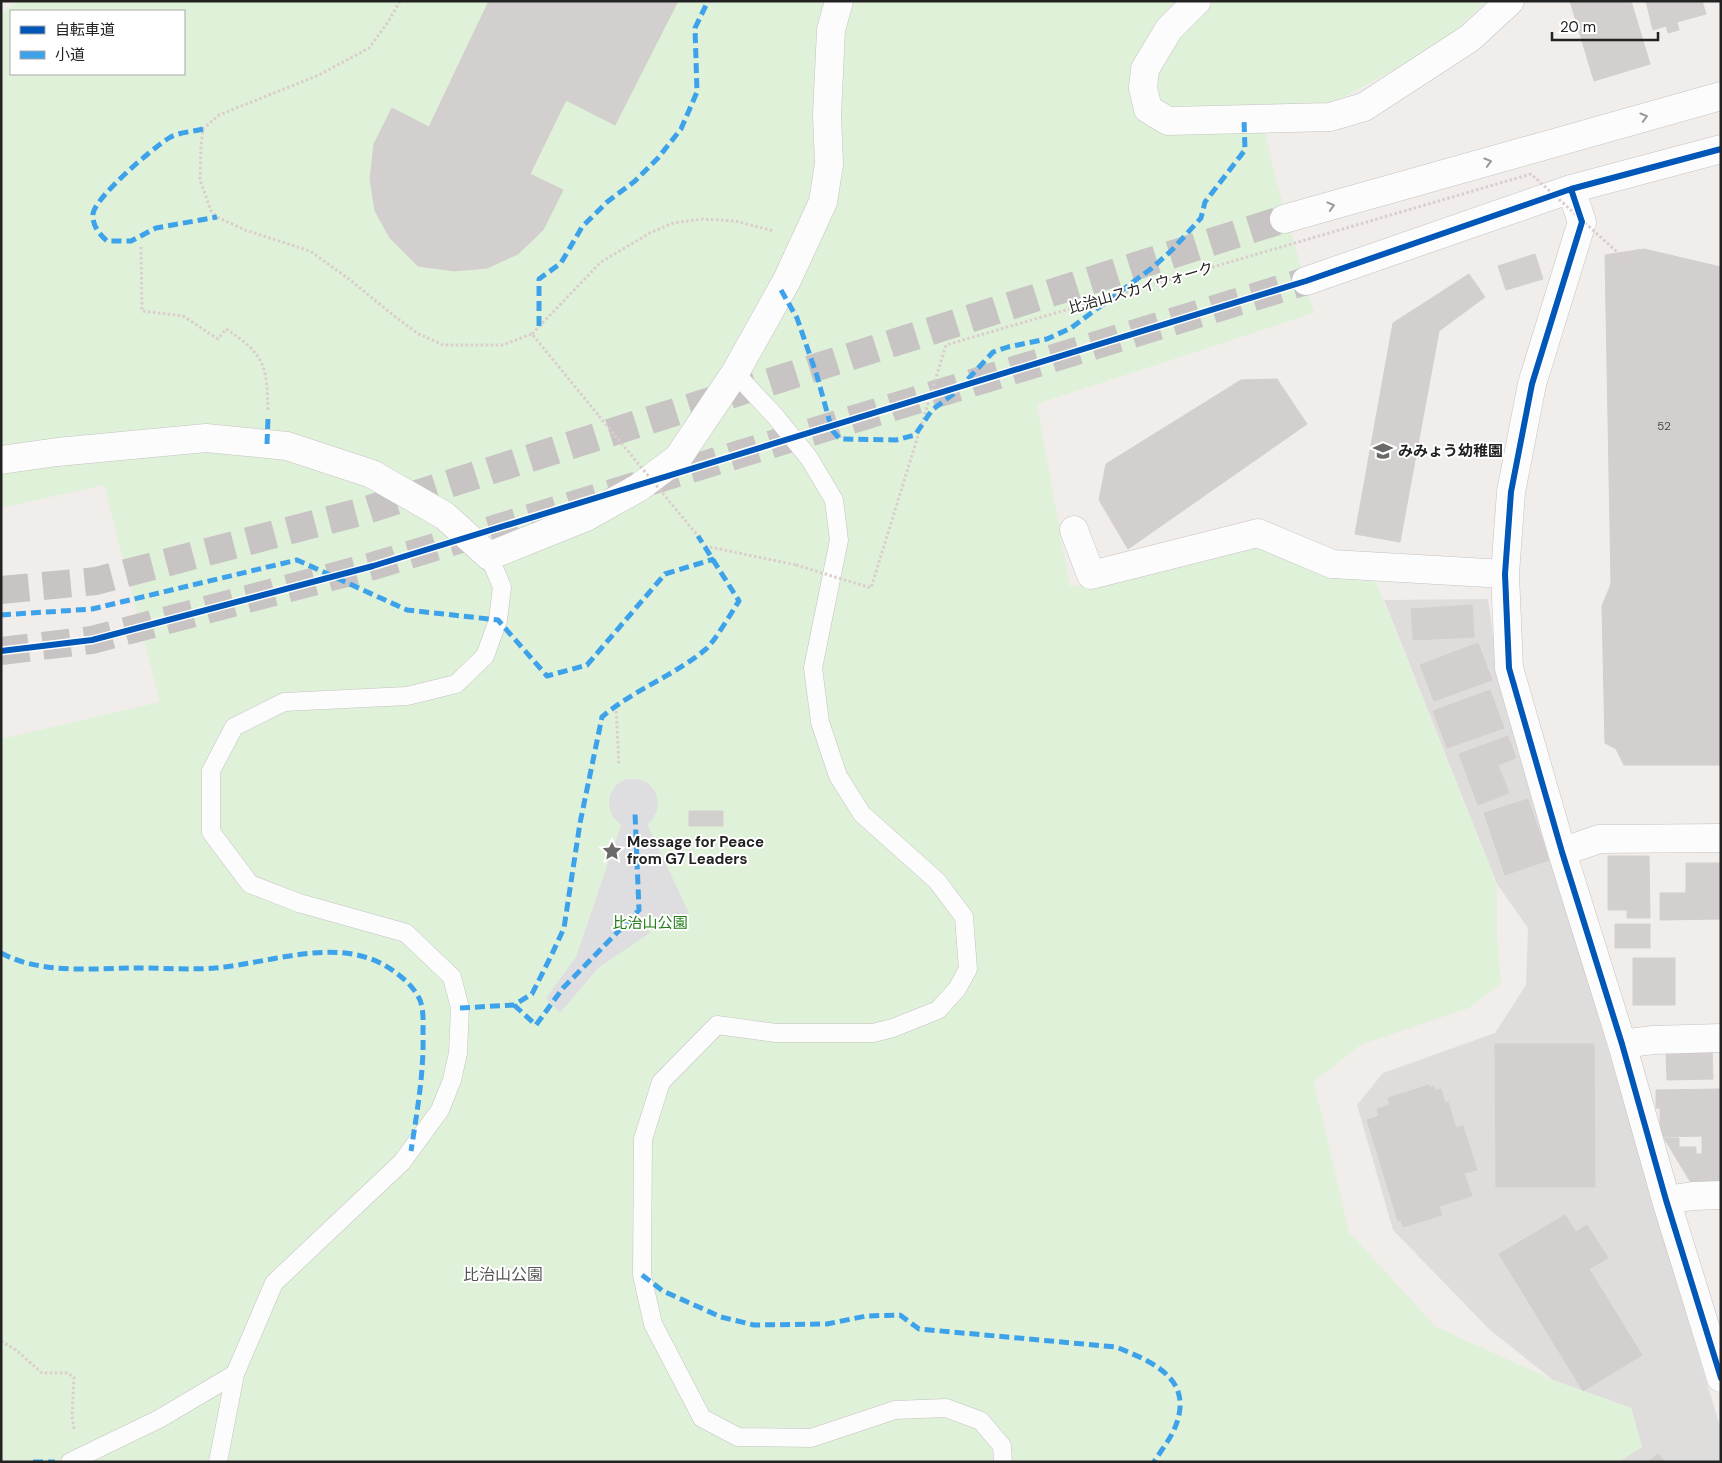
<svg xmlns="http://www.w3.org/2000/svg" width="1722" height="1463" font-family="'DM Sans','Noto Sans JP',sans-serif">
	<style>
		.residential { fill: #dfdddc }
		.park { fill: #dff2d9; fill-rule: evenodd }
		.plaza { fill: #dedee1 }
		.building { fill: #d3cfce; stroke: #d3cfcd }
		.lines { fill: none; stroke-linecap: round; stroke-linejoin: round }
		.tertiary-tunnel { stroke: #c7c4c3; stroke-width: 28; stroke-dasharray: 28 14; stroke-linecap: butt }
		.service-casing { stroke: #c3c2c1; stroke-width: 19 }
		.minor-casing { stroke: #c3c2c1; stroke-width: 29 }
		.tertiary-casing { stroke: #c3c2c1; stroke-width: 29 }
		.path { stroke: #dbcdce; stroke-width: 3; stroke-dasharray: 2.5 2.5; stroke-linecap: butt }
		.service { stroke: #fdfcfc; stroke-width: 18 }
		.minor { stroke: #fdfcfc; stroke-width: 28 }
		.tertiary { stroke: #fdfcfc; stroke-width: 28 }
		.path-bridge { stroke: #dbcdce; stroke-width: 3; stroke-dasharray: 2.5 2.5; stroke-linecap: butt }
		.quiet { stroke: #3ea2ea; stroke-width: 5; stroke-dasharray: 10 5; stroke-linecap: butt }
		.cycleway-casing { stroke: #fff; stroke-width: 9 }
		.cycleway { stroke: #0057b8; stroke-width: 6 }
		.oneway { stroke: #9a9a9a }
		.labels { text-anchor: middle; dominant-baseline: central; stroke-width: 4; stroke-linejoin: round; paint-order: stroke }
		.number-label { font-size: 12px; fill: #4e4d4d }
		.street-label { font-size: 15px; fill: #222; stroke: #fff }
		.poi-label { font-size: 15px; font-weight: bold; fill: #222; stroke: #fff; text-anchor: start }
		.park-label { font-size: 15px; fill: #217c14; stroke: #fff }
		.neighbourhood-label { font-size: 16px; fill: #555; stroke: #fff }
	</style>
	<rect width="100%" height="100%" fill="#f0edeb"/>
	<path class="residential" d="M1488 599 1498 672 1653 1203 1721 1430V1462H1618L1642 1447 1631 1408 1553 1380 1490 1330 1393 1230 1357 1105 1383 1073 1495 1033 1526 985 1528 928 1497 884 1384 600Z"/>
	<path class="park" d="M18 1H1487L1440 44 1330 105H1259L1275 176 1314 313 1037 404 1070 587 1261 543 1333 577 1376 582 1497 884V935L1501 983 1469 1008 1360 1045 1314 1082 1349 1232 1436 1327 1553 1380 1631 1408 1642 1447 1618 1462H1V739L160 702 104 485 1 508V14ZM11 11H184V74H11Z"/>
	<path class="plaza" d="M626 779H638L648 783 655 791 658 801 657 811 652 820 647 824 689 913 648 929 650 933 598 968 560 1013 546 998 576 957 621 825 613 817 609 807 610 795 616 785Z"/>
	<path class="building" d="M489 1H678L615 125 466 49Z
		M1570 1H1631L1650 64 1594 81Z
		M1646 1H1702L1706 14 1677 22 1679 30 1668 33 1666 26 1653 30Z
		M466 49 566 100 530 174 563 190 543 230 518 254 487 268 454 271 418 266 390 238 375 211 370 179 374 144 392 108 429 127Z
		M1644 249 1721 267V765H1624L1616 749 1605 743 1602 606 1611 584 1605 255Z
		M1535 254 1543 279 1506 290 1498 266Z
		M1469 274 1485 297 1439 331 1393 323Z
		M1393 323 1439 331 1400 542 1355 534Z
		M1277 379 1307 424 1128 549 1099 500 1106 464 1241 380Z
		M1472 605 1474 637 1413 640 1411 609Z
		M1478 643 1492 680 1434 701 1420 665Z
		M1490 690 1504 728 1447 748 1433 711Z
		M1508 736 1516 758 1498 765 1509 793 1478 805 1459 754Z
		M1528 799 1549 860 1505 875 1484 813Z
		M689 811H723V826H689Z
		M1608 856H1649L1650 918H1627V910H1608Z
		M1686 863H1721V919L1660 920V893H1686Z
		M1615 924H1650V948H1615Z
		M1633 958H1675V1005H1633Z
		M1495 1044H1594L1595 1187H1496Z
		M1712 1050 1713 1079 1667 1080 1666 1052Z
		M1429 1085 1430 1088 1434 1086 1435 1091 1441 1089 1445 1103 1448 1102 1456 1128 1463 1126 1477 1170 1464 1173 1472 1196 1439 1206 1442 1215 1403 1227 1401 1220 1398 1221 1367 1120 1379 1116 1377 1109 1390 1105 1388 1098Z
		M1721 1089V1182L1691 1183 1664 1138H1679V1147H1696V1154H1702V1136L1660 1137V1108H1656V1090Z
		M1565 1215 1576 1232 1587 1225 1608 1258 1589 1269 1642 1355 1583 1391 1499 1254Z
		M1658 1454 1665 1462H1648Z"/>
	<g class="lines">
		<path class="tertiary-tunnel" d="M1 590 96 581 360 512 1284 219
			M1 651 92 640 373 566 1306 281"/>
		<defs>
			<path id="service" d="M735 373 775 416 809 458 834 500 839 540 813 668 820 722 838 776 862 814 937 881 964 917 968 969 957 989 938 1010 893 1028 873 1033H776L717 1025 661 1082 643 1139 642 1275 653 1324 702 1418 738 1437 811 1438 895 1410 946 1408 981 1421 1002 1446 1003 1462
				M70 1462 159 1419 235 1374
				M218 1462 235 1374 274 1283 402 1162 440 1110 452 1080 458 1053 460 1008 452 977 406 933 299 903 250 884 211 832V771L234 727 284 702 407 696 456 684 485 656 498 620 502 587 489 556"/>
			<path id="minor" d="M1197 1 1169 29 1145 69 1143 88 1148 109 1168 121 1330 117 1364 107 1470 38 1510 1
				M1571 189 1582 222 1532 384 1511 492 1505 574 1509 668 1562 852 1622 1044 1666 1200 1721 1378
				M1 460 57 452 206 438 287 446 372 474 445 516 489 556 586 517 638 488 678 458 735 373 787 280 823 202 829 164 827 115 831 30 839 1
				M1074 530 1091 575 1258 533 1332 564 1505 574
				M1562 852 1599 839 1721 838
				M1622 1044 1653 1040 1721 1038
				M1666 1200 1693 1196 1721 1195"/>
			<path id="tertiary" d="M1284 219 1721 96
				M1306 281 1571 189 1721 149"/>
		</defs>
		<use href="#service" class="service-casing"/>
		<use href="#minor" class="minor-casing"/>
		<use href="#tertiary" class="tertiary-casing"/>
		<path class="path" d="M400 1 388 22 369 48 319 75 219 115 203 129 201 146 200 180 211 211 217 217 245 230 310 251 349 279 393 315 417 333 443 345H502L532 334 599 416
			M141 247 142 311 183 316 218 339 226 329C266 355 267 367 268 412
			M532 334 601 262 650 233 673 223 702 219 735 221 774 231
			M705 546 796 565
			M616 706 619 765
			M1 1341 16 1350 42 1373H67L74 1377 72 1416 74 1429"/>
		<use href="#service" class="service"/>
		<use href="#minor" class="minor"/>
		<use href="#tertiary" class="tertiary"/>
		<path class="path-bridge" d="M599 416 698 536
			M796 565 871 588 946 345 1531 174 1627 261"/>
		<path class="quiet" d="M203 129C193 132 178 132 169 138 153 148 95 197 93 214 92 225 99 234 107 241H131L156 228 217 217
			M781 290 797 318 817 376 832 430 840 439 896 440 915 435 932 410 956 392 993 352 1008 347 1047 339 1071 328 1152 268 1172 250 1201 218 1205 202 1245 150 1244 119
			M539 326V279L561 263 582 227 607 202 635 181 658 158 681 129 697 92 695 28 708 1
			M267 444 268 418
			M1 615 92 609 297 560 407 610 498 620 547 676 587 665 665 574 714 559
			M1 953C42 975 94 968 139 968 164 968 190 970 215 968 274 963 343 933 395 972 405 979 415 989 420 1000 424 1011 423 1023 423 1034 424 1073 417 1112 411 1151
			M514 1005 536 1025 563 988 639 910 635 813
			M460 1008 514 1005 532 994 552 954 564 928 580 823 602 717C633 690 674 676 706 649 715 641 731 613 739 601L698 536
			M642 1275 663 1291 721 1317 754 1325 827 1324 866 1316 900 1315 919 1329 1116 1347C1156 1363 1197 1381 1173 1432 1168 1442 1160 1452 1154 1462
			M33 1462H55"/>
		<defs>
			<path id="cycleway" d="M1571 189 1582 222 1532 384 1511 492 1505 574 1509 668 1562 852 1622 1044 1666 1200 1721 1378
				M1 651 92 640 373 566 1306 281 1571 189 1721 149"/>
		</defs>
		<use href="#cycleway" class="cycleway-casing"/>
		<use href="#cycleway" class="cycleway"/>
	</g>
	<defs><path id="oneway-chevron" d="M-2-3.5L2.5 0L-2 3.5" fill="none" stroke-width="1.6" stroke-linecap="round" stroke-linejoin="round" transform="scale(1.25)"/></defs>
	<g class="oneway">
		<use href="#oneway-chevron" transform="translate(1644 117) rotate(-16)"/>
		<use href="#oneway-chevron" transform="translate(1488 162) rotate(-16)"/>
		<use href="#oneway-chevron" transform="translate(1331 206) rotate(-16)"/>
	</g>
	<defs>
		<symbol id="school-bare" viewBox="-9 -9 18 18"><path d="M0-5L7-2L0 1L-7-2ZM-4 1L0 2.5L4 1V4Q0 6-4 4Z" fill="#6a6968" stroke="#fff" stroke-width="2.5" paint-order="stroke"/></symbol>
		<symbol id="sight-bare" viewBox="-9 -9 18 18"><path d="M0-6L1.8-2.2L6-1.7L2.9 1.2L3.7 5.4L0 3.3L-3.7 5.4L-2.9 1.2L-6-1.7L-1.8-2.2Z" fill="#6a6968" stroke="#fff" stroke-width="2.5" paint-order="stroke"/></symbol>
	</defs>
	<g fill-rule="evenodd">
		<use href="#school-bare" x="1369" y="437" width="28" height="28"/>
		<use href="#sight-bare" x="598" y="837" width="28" height="28"/>
	</g>
	<g class="labels">
		<g class="number-label">
			<text x="1664" y="426">52</text>
		</g>
		<g class="street-label">
			<text transform="translate(1141 288) rotate(-16)">比治山スカイウォーク</text>
		</g>
		<g class="poi-label">
			<text x="1398" y="451">みみょう幼稚園</text>
			<text x="627" y="842">Message for Peace<tspan x="627" dy="17">from G7 Leaders</tspan></text>
		</g>
		<g class="park-label">
			<text x="650" y="923">比治山公園</text>
		</g>
		<g class="neighbourhood-label">
			<text x="503" y="1274">比治山公園</text>
		</g>
	</g>
	<rect width="1722" height="1463" fill="none" stroke="#222222" stroke-width="5"/>
	<rect x="10" y="10" width="175" height="65" fill="#ffffff" stroke="#a7a7a7"/>
	<rect x="20" y="26" width="25" height="8" fill="#0057b8" stroke="#a7a7a7"/>
	<text x="55" y="35" font-size="15" fill="#222222">自転車道</text>
	<rect x="20" y="51" width="25" height="8" fill="#3ea2ea" stroke="#a7a7a7"/>
	<text x="55" y="60" font-size="15" fill="#222222">小道</text>
	<path d="M1552 32v8h106v-8" fill="none" stroke="#222222" stroke-width="2.5"/>
	<text x="1560" y="32" font-size="15" fill="#222222" stroke="#ffffff" stroke-width="4" paint-order="stroke">20 m</text>
</svg>
